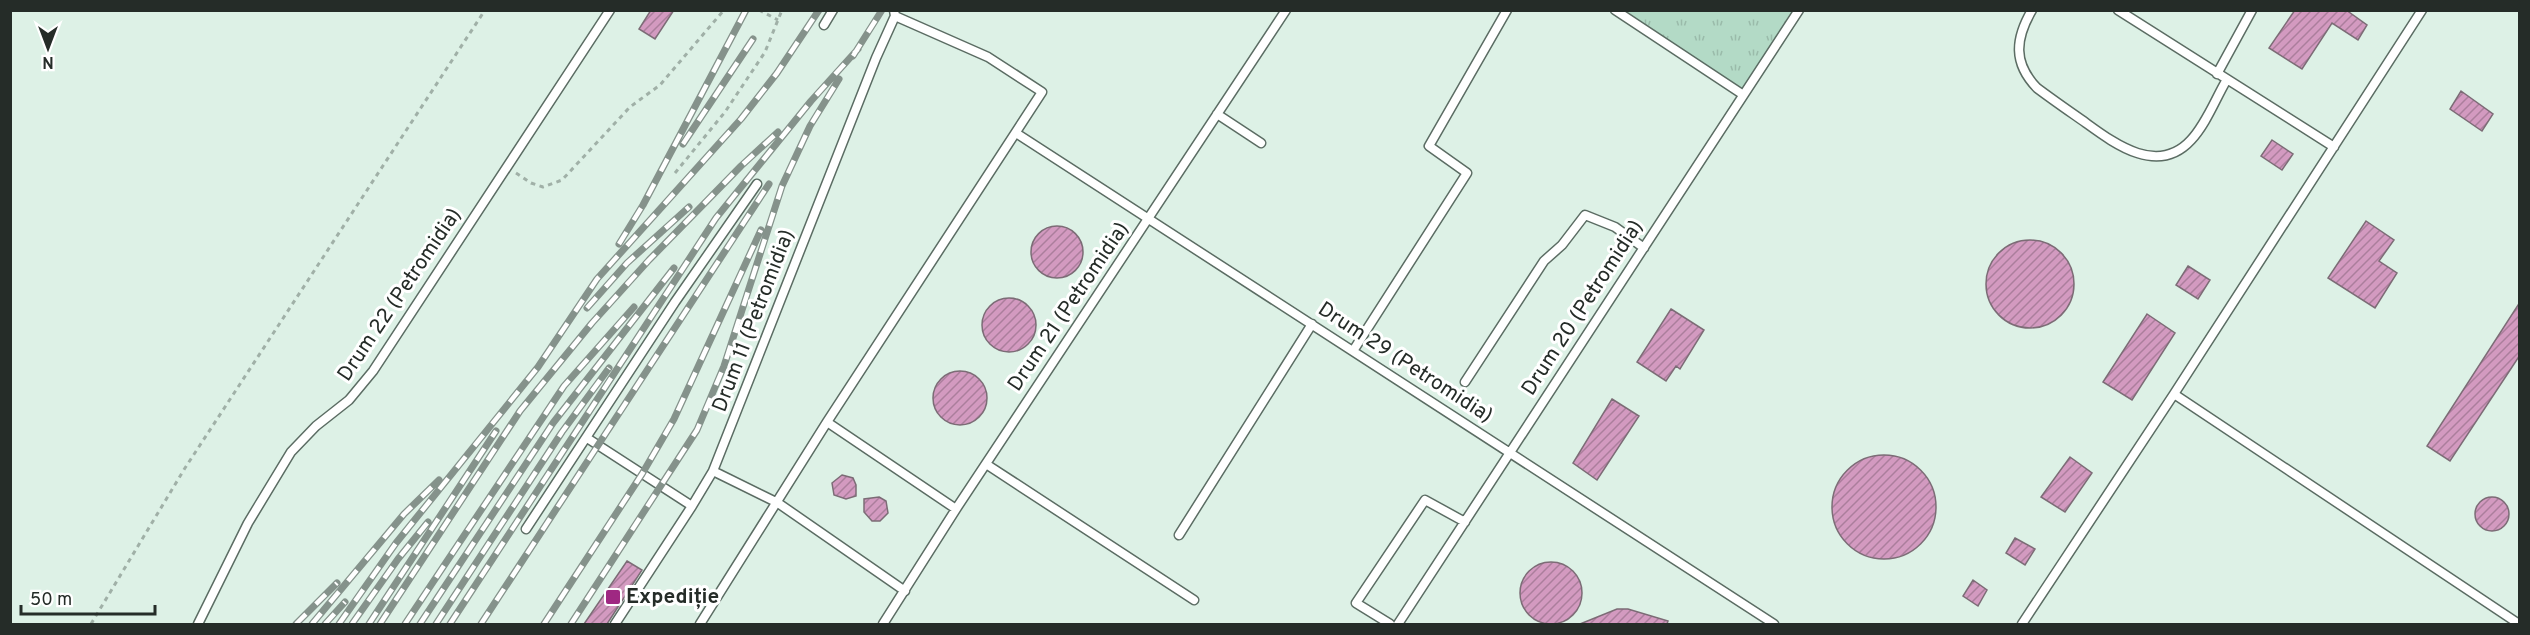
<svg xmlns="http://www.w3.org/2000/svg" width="2530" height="635" font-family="Overpass,sans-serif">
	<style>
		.grass { fill: url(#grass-tufts) }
		.building { fill: url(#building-hatch); stroke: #7c6c76; stroke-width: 1.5 }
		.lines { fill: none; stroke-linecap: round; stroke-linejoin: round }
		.lane-casing { stroke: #5b6c63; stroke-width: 11 }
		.path { stroke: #a0b0a7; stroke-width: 3; stroke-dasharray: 4.5 4.5; stroke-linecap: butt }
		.lane { stroke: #fff; stroke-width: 8 }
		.rail-casing { stroke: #85928b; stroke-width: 7 }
		.rail { stroke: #fff; stroke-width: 4.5; stroke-dasharray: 14; stroke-linecap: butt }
		.poi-dot { fill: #9f2882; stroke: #fff; stroke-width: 2 }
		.labels { text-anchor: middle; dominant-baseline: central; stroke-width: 6; stroke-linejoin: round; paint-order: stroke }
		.street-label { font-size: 21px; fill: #252c28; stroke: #fff }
		.poi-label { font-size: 21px; font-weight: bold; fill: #252c28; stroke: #fff; text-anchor: start }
	</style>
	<defs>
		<pattern id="grass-tufts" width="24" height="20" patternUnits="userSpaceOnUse" patternTransform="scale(1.5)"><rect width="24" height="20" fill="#b3dac6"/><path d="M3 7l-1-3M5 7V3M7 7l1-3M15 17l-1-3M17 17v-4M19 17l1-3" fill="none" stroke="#9abbaa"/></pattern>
		<pattern id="building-hatch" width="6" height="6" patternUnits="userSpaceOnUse" patternTransform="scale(1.5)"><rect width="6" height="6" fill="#d39ac0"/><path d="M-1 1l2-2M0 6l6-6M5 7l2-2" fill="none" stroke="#ab7e9c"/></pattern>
	</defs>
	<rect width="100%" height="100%" fill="#ddf1e6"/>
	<path class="grass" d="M1614 11H1798L1742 94Z"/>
	<path class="building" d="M651 10H674L655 39 639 29Z
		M2295 10H2346L2367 25 2358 40 2332 23 2302 69 2269 48Z
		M2461 91 2493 114 2482 131 2450 109Z
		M2272 140 2293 154 2282 170 2261 156Z
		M2366 221 2394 240 2379 261 2397 273 2375 308 2328 278Z
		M1031 252a26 26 0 1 1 52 0a26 26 0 1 1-52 0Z
		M1986 284a44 44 0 1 1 88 0a44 44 0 1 1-88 0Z
		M2188 266 2210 280 2198 299 2176 285Z
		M982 325a27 27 0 1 1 54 0a27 27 0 1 1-54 0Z
		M2520 302V355L2450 461 2427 446Z
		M1671 309 1704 330 1680 369 1676 366 1666 381 1637 362Z
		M2147 314 2175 333 2132 400 2103 382Z
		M933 398a27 27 0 1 1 54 0a27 27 0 1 1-54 0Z
		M1612 399 1639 416 1597 480 1573 463Z
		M1832 507a52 52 0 1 1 104 0a52 52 0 1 1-104 0Z
		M2070 457 2092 473 2065 512 2041 497Z
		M842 475 853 478 856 485V496L846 499 834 495 832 483Z
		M2475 514a17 17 0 1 1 34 0a17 17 0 1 1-34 0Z
		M879 497 886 501 888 513 880 521H872L864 512V499Z
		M2015 538 2035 549 2025 565 2006 553Z
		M627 561 642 570 607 624H584Z
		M1520 593a31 31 0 1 1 62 0a31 31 0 1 1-62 0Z
		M1973 580 1987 590 1978 606 1963 596Z
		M1617 609H1628L1668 621 1667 624H1580Z"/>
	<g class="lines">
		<defs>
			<path id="lane" d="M1615 10 1742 94
				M2032 10C2015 39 2013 63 2037 88 2053 100 2069 111 2086 123 2115 144 2158 176 2191 140 2206 124 2215 100 2226 81
				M2118 10 2334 147
				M824 25 833 10
				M2217 74 2252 10
				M1217 114 1261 143
				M1016 133 1774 624
				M1353 351 1467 173 1429 146 1507 10
				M1465 382 1544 261 1562 245 1585 215 1615 227 1644 248
				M2174 394 2519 624
				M827 422 956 509
				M587 438 692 506
				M986 464 1194 600
				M713 471 778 503 905 591
				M526 529 675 302 757 184
				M1179 535 1312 324
				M198 624 248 523 291 452 316 426 349 400 373 371 610 10
				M615 624 692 506 713 471 876 58 895 16
				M700 624 827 422 1042 92 988 57 895 16 894 10
				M883 624 956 509 1286 10
				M1390 624 1356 603 1425 500 1465 522
				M1398 624 1799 10
				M2022 624 2174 394 2422 10"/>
		</defs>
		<use href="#lane" class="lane-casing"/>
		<path class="path" d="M759 10 778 20
			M516 173 531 183 543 187 562 180 630 107 660 85 724 10
			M675 173 725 112 765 52 782 10
			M91 624 185 468 485 10"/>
		<use href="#lane" class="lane"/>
		<defs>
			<path id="rail" d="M853 56 882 10
				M683 144 753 39
				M619 244 643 205 746 10
				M587 308 627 263 689 207
				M296 624 337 583
				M312 624 404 514 439 480
				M325 624 345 602
				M339 624 396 543 538 367 597 279 741 119 777 73 819 10
				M352 624 398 559 428 522
				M369 624 496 431
				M380 624 520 411 592 323 649 260 741 166 778 132
				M405 624 564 386 634 307
				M420 624 553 423 674 268
				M436 624 562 432 609 368
				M450 624 716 218 811 101 858 49
				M481 624 769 184
				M544 624 642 474 674 419 761 230
				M571 624 697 430 724 366 782 186 810 126 839 79"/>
		</defs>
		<use href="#rail" class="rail-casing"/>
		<use href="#rail" class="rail"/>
	</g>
	<rect class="poi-dot" x="605" y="589" width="16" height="16" rx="3"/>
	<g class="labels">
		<g class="street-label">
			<text transform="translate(400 295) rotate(-56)">Drum 22 (Petromidia)</text>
			<text transform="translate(1069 307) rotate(-56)">Drum 21 (Petromidia)</text>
			<text transform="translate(1583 308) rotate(-57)">Drum 20 (Petromidia)</text>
			<text transform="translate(754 321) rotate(-69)">Drum 11 (Petromidia)</text>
			<text transform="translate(1405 363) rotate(33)">Drum 29 (Petromidia)</text>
		</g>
		<g class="poi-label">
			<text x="626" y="597">Expediție</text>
		</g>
	</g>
	<rect width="2530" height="635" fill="none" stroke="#252c28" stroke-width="24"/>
	<g transform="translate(48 48) rotate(180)" stroke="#ffffff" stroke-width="4.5" paint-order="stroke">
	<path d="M0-4.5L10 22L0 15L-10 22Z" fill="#252c28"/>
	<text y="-9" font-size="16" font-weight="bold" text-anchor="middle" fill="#252c28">N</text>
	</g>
	<path d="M21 605v9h134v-9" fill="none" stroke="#252c28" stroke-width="3"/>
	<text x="30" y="605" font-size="18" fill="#252c28" stroke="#ffffff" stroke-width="4.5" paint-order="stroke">50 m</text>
</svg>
